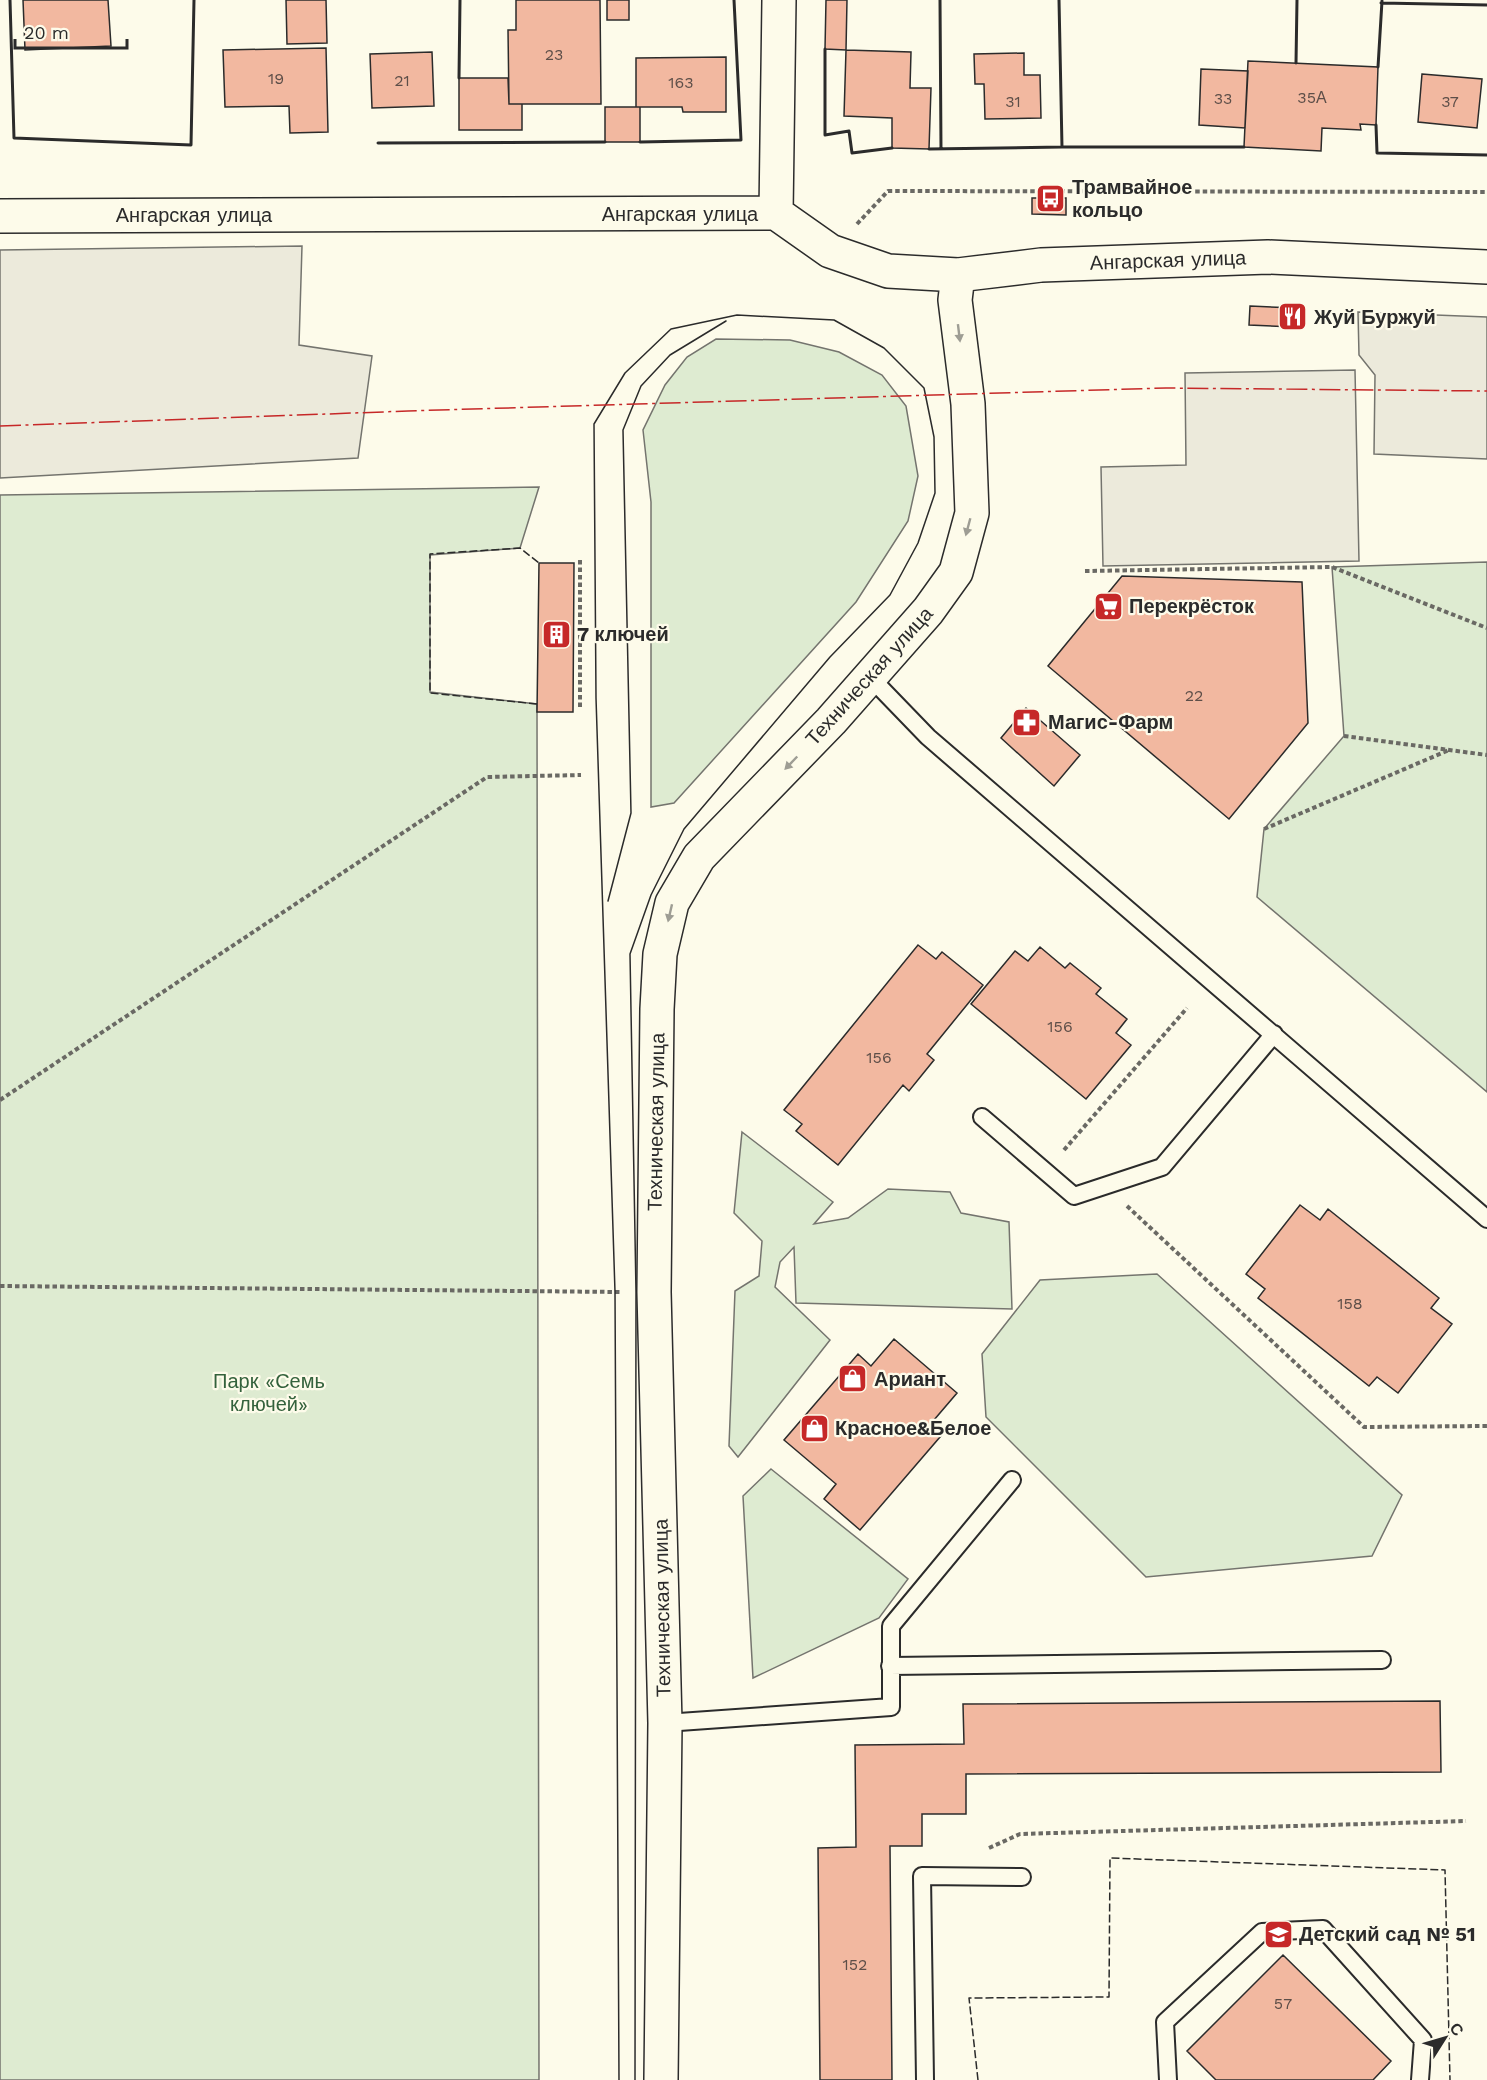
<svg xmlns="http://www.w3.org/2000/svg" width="1487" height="2080" font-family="'Work Sans',sans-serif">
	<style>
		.green { fill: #deebd1; stroke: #74746e; stroke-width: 1.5 }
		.parking { fill: #eceadb; stroke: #74746e; stroke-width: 1.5 }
		.building { fill: #f2b8a0; stroke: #2b2b2b; stroke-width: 1.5 }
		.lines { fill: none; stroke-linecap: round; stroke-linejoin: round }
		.lane-casing { stroke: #2b2b2b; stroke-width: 20 }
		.secondary-casing { stroke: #2b2b2b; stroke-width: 36 }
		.path { stroke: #6a6964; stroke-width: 4; stroke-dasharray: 4.5 3; stroke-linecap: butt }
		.lane { stroke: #fdfbea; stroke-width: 16 }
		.secondary { stroke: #fdfbea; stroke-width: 33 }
		.tram { stroke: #2b2b2b; stroke-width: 1.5 }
		.fence { stroke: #2b2b2b; stroke-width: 1.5; stroke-dasharray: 8 3; stroke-linecap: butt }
		.wall { stroke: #2b2b2b; stroke-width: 3 }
		.power { stroke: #c62828; stroke-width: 1.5; stroke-dasharray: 21 4.5 3 4.5; stroke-linecap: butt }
		.oneway { fill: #9e9d94 }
		.labels { text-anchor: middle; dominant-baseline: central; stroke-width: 4.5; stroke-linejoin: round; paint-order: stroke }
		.number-label { font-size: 16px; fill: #5d4e48 }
		.poi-label { font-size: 20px; font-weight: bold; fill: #2b2b2b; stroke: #fdfbea; text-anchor: start }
		.street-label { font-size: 20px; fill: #2b2b2b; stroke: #fdfbea }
		.park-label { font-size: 20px; fill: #34623c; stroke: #fdfbea }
	</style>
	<rect width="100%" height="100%" fill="#fdfbea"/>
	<path class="green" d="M716 339 790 340 839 352 882 375 906 406 918 476 908 521 856 602 674 803 651 807V502L643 430 665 385 687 357Z
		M539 487 520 548 430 555V692L537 704 539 2080H0V495Z
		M1487 562V1092L1257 897 1264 829 1344 736 1332 567Z
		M742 1132 833 1202 814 1224 848 1218 888 1189 950 1192 961 1213 1009 1222 1012 1309 796 1303 794 1247 780 1262 775 1287 830 1340 738 1457 729 1446 735 1291 759 1276 762 1241 734 1213Z
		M1157 1274 1402 1495 1372 1556 1146 1577 986 1417 982 1354 1040 1280Z
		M771 1469 908 1579 879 1618 753 1678 743 1496Z"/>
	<path class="parking" d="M302 246 299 345 372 356 358 458 0 478V250Z
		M1358 312 1487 317V459L1374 454 1375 375 1359 355Z
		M1355 370 1359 561 1103 566 1101 467 1186 465 1185 373Z"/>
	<path class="building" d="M23 0H108L111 46 25 50Z
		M286 0H326L327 43 287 44Z
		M516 0H600L601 104H509L508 30H516Z
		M607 0H629V20H607Z
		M826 0H847L846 50 825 49Z
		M326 48 328 132 290 133 289 106 225 107 223 50Z
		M846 50 911 52 910 88H931L929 149 892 148V118L844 116Z
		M432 52 434 106 372 108 370 54Z
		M1024 53V75H1040L1041 118 985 119 984 84H975L974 54Z
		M726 57V112H683L682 107H636V58Z
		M1248 61 1378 67 1376 125 1360 124 1361 130 1322 128 1321 151 1244 147Z
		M1201 69 1248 71 1245 128 1199 125Z
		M1422 74 1482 79 1477 128 1418 122Z
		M459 78H508L509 104H522V130H459Z
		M605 107H640V142H605Z
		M1032 198H1066V215L1032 214Z
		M1250 306 1295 308 1294 327 1249 325Z
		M539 563H574L573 712H537Z
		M1122 576 1302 582 1308 723 1229 819 1048 666Z
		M1026 708 1080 755 1054 786 1001 738Z
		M918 945 936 959 942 952 983 985 927 1054 934 1060 909 1091 903 1085 838 1165 796 1131 802 1124 784 1110Z
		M1040 947 1065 968 1070 963 1101 988 1096 994 1127 1019 1116 1033 1131 1045 1086 1099 971 1004 1015 951 1028 961Z
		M1300 1205 1320 1220 1328 1209 1439 1298 1431 1308 1452 1324 1398 1393 1377 1377 1369 1386 1258 1298 1265 1289 1246 1274Z
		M894 1339 957 1393 934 1420 946 1430 860 1530 824 1499 836 1484 784 1440 858 1354 871 1366Z
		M1440 1701 1441 1772 966 1774V1814H922V1846H890L892 2080H820L818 1848 856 1847 855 1745 964 1744 963 1704Z
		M1283 1955 1391 2061 1373 2080H1216L1187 2051Z"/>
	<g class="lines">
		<defs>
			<path id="lane" d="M870 677 928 737 1487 1219
				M982 1117 1074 1196 1162 1167 1274 1034
				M890 1666 1382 1660
				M665 1723 891 1707V1626L1012 1480
				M925 2080 922 1876 1022 1877
				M1168 2080 1165 2022 1262 1932 1323 1929 1423 2040 1420 2080"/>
			<path id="secondary" d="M776 213 779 0
				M0 216 776 213 830 251 888 271 958 275 1041 265 1268 257 1487 267
				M661 2080 665 1723 654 1292 657 1009 660 954 672 903 699 857 831 721 928 611 956 572 972 513 968 404 955 300 958 275"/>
		</defs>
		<use href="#lane" class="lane-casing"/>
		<use href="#secondary" class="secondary-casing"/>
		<path class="path" d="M857 224 888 191 1487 192
			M580 560V710
			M1085 571 1332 567 1487 628
			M1344 736 1487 755
			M1264 829 1449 750
			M0 1100 487 777 581 775
			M1064 1150 1187 1008
			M1127 1206 1364 1427 1487 1426
			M0 1286 620 1292
			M989 1848 1020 1834 1466 1821"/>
		<use href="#lane" class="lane"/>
		<use href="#secondary" class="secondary"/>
		<path class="tram" d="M608 901 631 813 623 430 641 386 670 355 726 321
			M619 2080 615 1292 596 698 594 424 625 373 671 329 737 315 834 320 884 348 924 388 934 437 935 493 918 543 890 595 830 657 684 829 651 895 630 954 636 1292 635 2080"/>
		<path class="fence" d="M537 704 430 693V554L520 548 539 563
			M978 2080 969 1998 1109 1997 1110 1858 1445 1870 1450 2080"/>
		<path class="wall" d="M10 0 14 138 191 145 194 0
			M940 0 941 149
			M1059 0 1062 147
			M1381 3 1487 5
			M825 49V135L849 131 852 153 892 148
			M1296 63 1297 0
			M1378 67 1382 1
			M459 78 460 0
			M1376 125 1377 153 1487 155
			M640 142 741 140 734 0
			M378 143 605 142
			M929 149 1062 147H1244"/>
		<path class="power" d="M0 426 408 411 1166 388 1487 391"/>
	</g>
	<defs><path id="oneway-solid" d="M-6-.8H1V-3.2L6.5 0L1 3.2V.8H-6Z" transform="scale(1.5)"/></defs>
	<g class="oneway">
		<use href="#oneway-solid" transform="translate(959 333) rotate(83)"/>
		<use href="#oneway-solid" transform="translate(968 527) rotate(105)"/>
		<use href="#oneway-solid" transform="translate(791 763) rotate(134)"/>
		<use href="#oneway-solid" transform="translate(670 913) rotate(103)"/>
	</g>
	<defs>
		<symbol id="bus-square" viewBox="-11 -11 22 22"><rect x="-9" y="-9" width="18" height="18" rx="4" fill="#c62828" stroke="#fdfbea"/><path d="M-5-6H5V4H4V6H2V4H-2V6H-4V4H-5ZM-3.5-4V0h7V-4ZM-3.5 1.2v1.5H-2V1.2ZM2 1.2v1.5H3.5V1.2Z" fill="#fff"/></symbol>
		<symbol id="restaurant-square" viewBox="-11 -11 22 22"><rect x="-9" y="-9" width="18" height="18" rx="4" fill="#c62828" stroke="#fdfbea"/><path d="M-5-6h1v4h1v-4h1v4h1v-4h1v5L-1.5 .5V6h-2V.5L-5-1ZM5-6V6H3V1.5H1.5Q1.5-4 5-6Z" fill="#fff"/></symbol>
		<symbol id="supermarket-square" viewBox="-11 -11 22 22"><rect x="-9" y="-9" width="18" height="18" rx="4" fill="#c62828" stroke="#fdfbea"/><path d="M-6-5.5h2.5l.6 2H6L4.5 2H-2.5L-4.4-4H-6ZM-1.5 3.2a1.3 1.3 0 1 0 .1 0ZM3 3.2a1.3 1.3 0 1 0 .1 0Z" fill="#fff"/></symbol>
		<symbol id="building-square" viewBox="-11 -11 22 22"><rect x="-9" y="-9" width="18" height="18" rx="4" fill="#c62828" stroke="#fdfbea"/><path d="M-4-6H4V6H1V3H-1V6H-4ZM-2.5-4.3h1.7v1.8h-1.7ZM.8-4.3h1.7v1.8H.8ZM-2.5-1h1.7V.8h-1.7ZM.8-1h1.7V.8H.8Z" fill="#fff"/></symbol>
		<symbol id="pharmacy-square" viewBox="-11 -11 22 22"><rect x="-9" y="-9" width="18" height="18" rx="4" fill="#c62828" stroke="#fdfbea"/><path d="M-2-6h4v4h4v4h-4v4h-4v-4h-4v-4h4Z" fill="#fff"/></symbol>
		<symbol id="shop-square" viewBox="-11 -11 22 22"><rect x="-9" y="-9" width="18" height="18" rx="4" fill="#c62828" stroke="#fdfbea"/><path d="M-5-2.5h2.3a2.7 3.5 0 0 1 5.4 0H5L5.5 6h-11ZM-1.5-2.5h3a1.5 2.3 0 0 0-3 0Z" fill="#fff"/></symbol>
		<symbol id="school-square" viewBox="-11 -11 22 22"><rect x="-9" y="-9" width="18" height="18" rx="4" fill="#c62828" stroke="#fdfbea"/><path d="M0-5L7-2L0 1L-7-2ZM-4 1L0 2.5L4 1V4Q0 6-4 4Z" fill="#fff"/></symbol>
	</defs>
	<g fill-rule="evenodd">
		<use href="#bus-square" x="1034" y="182" width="33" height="33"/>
		<use href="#restaurant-square" x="1276" y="300" width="33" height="33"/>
		<use href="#supermarket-square" x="1092" y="590" width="33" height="33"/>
		<use href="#building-square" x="540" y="618" width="33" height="33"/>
		<use href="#pharmacy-square" x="1010" y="706" width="33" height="33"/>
		<use href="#shop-square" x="836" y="1362" width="33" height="33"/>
		<use href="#shop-square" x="798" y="1412" width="33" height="33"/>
		<use href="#school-square" x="1262" y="1918" width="33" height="33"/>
	</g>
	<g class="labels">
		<g class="number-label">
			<text x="554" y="54">23</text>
			<text x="276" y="78">19</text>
			<text x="402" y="80">21</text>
			<text x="681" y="82">163</text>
			<text x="1312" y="97">35А</text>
			<text x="1223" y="98">33</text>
			<text x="1013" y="101">31</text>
			<text x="1450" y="101">37</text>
			<text x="1194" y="695">22</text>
			<text x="1060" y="1026">156</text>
			<text x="879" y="1057">156</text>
			<text x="1350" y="1303">158</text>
			<text x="855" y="1964">152</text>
			<text x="1283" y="2003">57</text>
		</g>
		<g class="poi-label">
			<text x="1072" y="187">Трамвайное<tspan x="1072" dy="23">кольцо</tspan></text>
			<text x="1314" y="317">Жуй Буржуй</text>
			<text x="1129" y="606">Перекрёсток</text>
			<text x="577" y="634">7 ключей</text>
			<text x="1048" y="722">Магис-Фарм</text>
			<text x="874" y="1379">Ариант</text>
			<text x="835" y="1428">Красное&amp;Белое</text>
			<text x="1299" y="1934">Детский сад № 51</text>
		</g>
		<g class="street-label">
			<text x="680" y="214">Ангарская улица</text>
			<text x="194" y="215">Ангарская улица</text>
			<text transform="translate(1168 260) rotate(-2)">Ангарская улица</text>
			<text transform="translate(869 676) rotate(-48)">Техническая улица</text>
			<text transform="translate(656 1122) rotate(-89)">Техническая улица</text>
			<text transform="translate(662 1608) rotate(-91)">Техническая улица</text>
		</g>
		<g class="park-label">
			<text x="269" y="1381">Парк «Семь<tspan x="269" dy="23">ключей»</tspan></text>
		</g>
	</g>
	<g transform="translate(1445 2038) rotate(53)" stroke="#fdfbea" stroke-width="4.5" paint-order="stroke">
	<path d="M0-4.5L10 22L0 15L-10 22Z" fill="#2b2b2b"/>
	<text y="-9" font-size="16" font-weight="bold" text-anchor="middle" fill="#2b2b2b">С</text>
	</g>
	<path d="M15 39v9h112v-9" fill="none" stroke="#2b2b2b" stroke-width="3"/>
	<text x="24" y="39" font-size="18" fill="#2b2b2b" stroke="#fdfbea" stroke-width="4.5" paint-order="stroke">20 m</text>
</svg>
